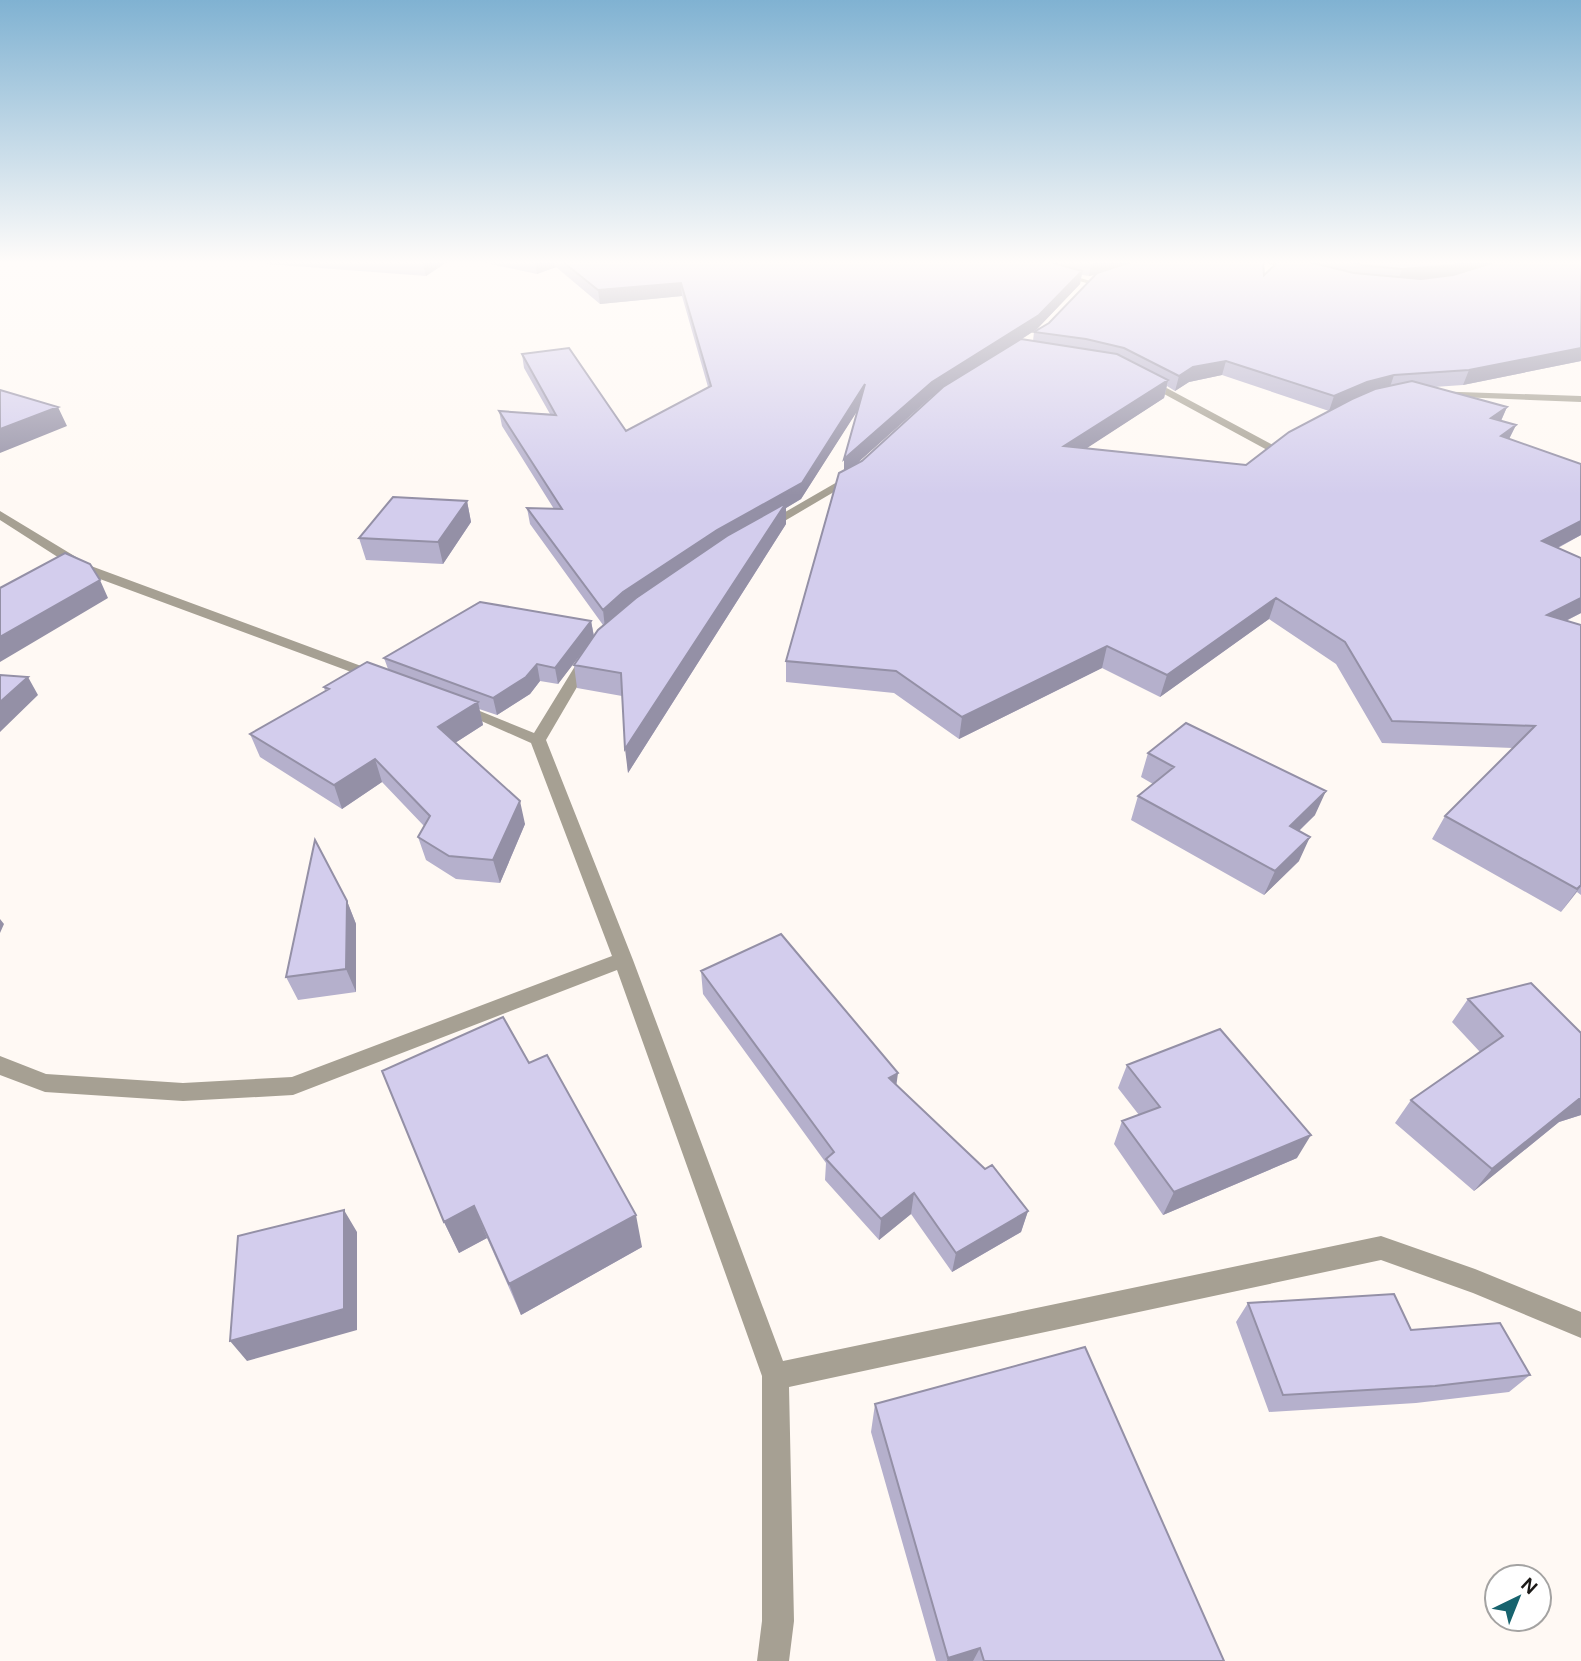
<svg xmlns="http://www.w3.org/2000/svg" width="1581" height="1661" font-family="'DM Sans',sans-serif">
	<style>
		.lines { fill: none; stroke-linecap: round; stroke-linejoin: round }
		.minor { fill: #a6a093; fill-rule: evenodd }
		.wall { fill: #b5b0cc; fill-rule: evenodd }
		.shaded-wall { fill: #9490a6 }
		.building { fill: #d3cded; stroke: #9490a6; stroke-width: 2 }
	</style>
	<rect width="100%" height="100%" fill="#fff9f4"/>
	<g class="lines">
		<path class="minor" d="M1012 262H1026L1094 282 1090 284Z
			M1262 262H1278L1300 269 1296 271Z
			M1142 378H1148L1273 445 1290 437 1295 440 1277 451H1269L1142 382Z
			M1430 391 1581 396V402L1434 396 1429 393Z
			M851 474 861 476 771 529 761 526Z
			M0 511 91 566 380 673 382 676 375 680 370 679 81 572 0 520Z
			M587 654 594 658 546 740 633 960 783 1361 1381 1236 1475 1269 1581 1312V1338L1473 1293 1381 1260 789 1387 794 1621 789 1661H757L762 1621V1376L617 970 293 1095 183 1101 45 1092 0 1075V1056L46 1074 183 1083 292 1077 612 956 531 743 452 708 460 703 465 705 534 733 580 658Z"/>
	</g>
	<path class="wall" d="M266 262H447L426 276 267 264Z
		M481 262H1263L1264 275 1278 262H1581V361L1463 385 1434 387 1507 407 1501 421 1516 425 1509 439 1581 464V535L1558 548 1581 558V613L1566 621 1581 625V895L1577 892 1561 912 1432 839 1445 816 1513 748 1382 743 1336 664 1269 619 1160 697 1102 668 959 739 894 693 786 682V661L844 471 858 409 801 499 786 508V524L628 773 622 696 577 688 574 665 583 651 558 684 540 681 530 694 497 715 479 709 483 725 455 743 525 824 500 883 456 879 426 860 418 837 424 826 382 782 342 809 260 757 250 734 325 691 324 687 388 669 384 658 591 621 594 636 603 625 530 524 527 508 554 509 502 426 499 411 550 414 524 368 522 354 626 431 708 387 682 296 600 304 556 267 537 274ZM1082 275 1089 276 1096 275 1049 323 1034 332 1033 341 1022 339 1037 329 1080 284ZM1222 375 1329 411 1246 465 1086 448 1164 398 1167 386 1175 391 1189 382ZM938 392 862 461 856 464 931 397Z
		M467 501 471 522 443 564 366 560 359 538Z
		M1148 753 1315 815 1299 831V861L1264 895 1131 820 1138 796 1153 784 1141 777Z
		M347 901 356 924V992L298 1000 286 977Z
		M701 971 896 1085 1028 1211 1021 1232 952 1272 911 1214 879 1240 825 1180 826 1163 703 994Z
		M1468 999 1581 1033V1115L1559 1122 1474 1191 1395 1123 1411 1100 1480 1052 1452 1022Z
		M529 1063 642 1247 521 1315 487 1238 459 1253 444 1222Z
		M1127 1065 1297 1158 1163 1215 1114 1144 1122 1121 1139 1115 1118 1088Z
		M1248 1303 1411 1330 1530 1375 1509 1392 1416 1403 1269 1412 1236 1322Z
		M875 1404 1224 1661H936L871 1432Z"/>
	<path class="shaded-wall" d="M425 262H447L426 276 423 264Z
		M535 262H555L556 267 537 274Z
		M1096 262H1142L1089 276 1091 264Z
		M1463 262H1507L1449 277 1398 281 1402 269Z
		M1082 271 1080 284 1037 329 931 397 844 475V459L932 382Z
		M681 283 682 296 600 304 598 290Z
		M1581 348V361L1463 385 1469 370Z
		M1226 361 1222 375 1189 382 1175 391 1179 376 1193 367Z
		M1394 375 1389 390 1329 411 1334 396 1367 382Z
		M1168 380 1164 398 1061 465 1064 446Z
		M865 384V399L801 499 786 508V524L628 773 625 749 780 511 605 628 603 610Z
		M58 407 67 426 0 453V429Z
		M1507 407 1499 425 1491 418Z
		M1516 425 1507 443 1501 436Z
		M467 501 471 522 443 564 438 542Z
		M1581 521V535L1532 561 1542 541Z
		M100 580 108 598 0 662V637Z
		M1276 598 1269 619 1160 697 1167 675Z
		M1581 598V613L1535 636 1547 615Z
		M591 621 594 637 558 684 555 668Z
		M1107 646 1102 668 959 739 962 717Z
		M537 664 540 681 530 694 497 715 493 698Z
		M28 677 38 695 0 732V702Z
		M478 702 483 725 444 750 438 727Z
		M375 759 382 782 342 809 334 785Z
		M1326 791 1315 815 1279 850 1290 826Z
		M520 801 525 824 500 883 493 860Z
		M1310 837 1299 861 1264 895 1275 871Z
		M1581 885V886L1561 912Z
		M347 901 356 924V992L346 969Z
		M0 919 4 924 0 933Z
		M898 1073 895 1095 889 1078Z
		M1579 1099H1581V1115L1559 1122 1474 1191 1492 1169Z
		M1311 1135 1297 1158 1163 1215 1174 1192Z
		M914 1193 911 1214 879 1240 881 1219Z
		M474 1206 487 1238 459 1253 444 1222Z
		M344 1210 357 1232V1330L247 1361 230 1341Z
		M1028 1211 1021 1232 952 1272 956 1253Z
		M636 1215 642 1247 521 1315 509 1284Z
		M980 1648 973 1661H947L948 1658Z"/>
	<path class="building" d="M563 262H1050L1082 271 1039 315 932 382 844 459 865 384 802 483 717 530 623 592 603 610 527 508 562 509 499 411 556 415 522 354 569 348 626 431 711 386 681 283 598 290Z
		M1131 262H1263L1264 275 1278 262H1309L1354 273 1421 279 1453 275 1495 262H1581V348L1469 370 1394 375 1367 382 1334 396 1226 361 1193 367 1179 376 1124 348 1086 339 1034 332 1049 323 1097 273Z
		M1352 262H1463L1454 265 1402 269 1362 265Z
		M1021 339 1117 354 1168 380 1064 446 1246 465 1289 432 1352 399 1375 389 1412 381 1507 407 1491 418 1516 425 1501 436 1581 464V521L1542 541 1581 558V598L1547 615 1581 625V885L1577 889 1445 816 1535 726 1392 721 1345 642 1276 598 1167 675 1107 646 962 717 896 671 786 661 839 473 862 461 943 387Z
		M0 390 58 407 0 429Z
		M393 497 467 501 438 542 359 538Z
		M786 503 625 749 621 673 574 665 598 630 636 598 727 536Z
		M65 553 90 564 100 580 0 637V588Z
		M480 602 591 621 555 668 537 664 526 677 493 698 384 658Z
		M367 662 478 702 438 727 520 801 493 860 449 856 418 837 430 816 375 759 334 785 250 734 329 689 324 687Z
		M0 675 28 677 0 702Z
		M1186 723 1326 791 1290 826 1310 837 1275 871 1138 796 1174 767 1148 753Z
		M315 840 347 901 346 969 286 977Z
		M781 934 898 1073 889 1078 985 1169 992 1165 1028 1211 956 1253 914 1193 881 1219 826 1159 834 1152 701 971Z
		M1531 983 1581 1033V1099H1579L1492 1169 1411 1100 1503 1036 1468 999Z
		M503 1017 529 1063 547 1055 636 1215 509 1284 474 1206 444 1222 382 1071Z
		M1220 1029 1311 1135 1174 1192 1122 1121 1160 1107 1127 1065Z
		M344 1210V1309L230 1341 238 1236Z
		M1394 1294 1411 1330 1500 1323 1530 1375 1435 1386 1283 1395 1248 1303Z
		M1085 1347 1224 1661H984L980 1648 948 1658 875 1404Z"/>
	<linearGradient id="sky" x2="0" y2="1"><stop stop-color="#80b2d2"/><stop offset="0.53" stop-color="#fffcfa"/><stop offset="1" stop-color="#fffcfa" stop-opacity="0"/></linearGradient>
	<rect width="1581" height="495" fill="url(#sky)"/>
	<g transform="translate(1518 1598) rotate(43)"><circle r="33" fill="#ffffff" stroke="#a4a3a2" stroke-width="2"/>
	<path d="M0-5L12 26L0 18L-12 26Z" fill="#17636e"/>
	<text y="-10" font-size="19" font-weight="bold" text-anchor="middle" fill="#1b1917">N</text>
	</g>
</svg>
